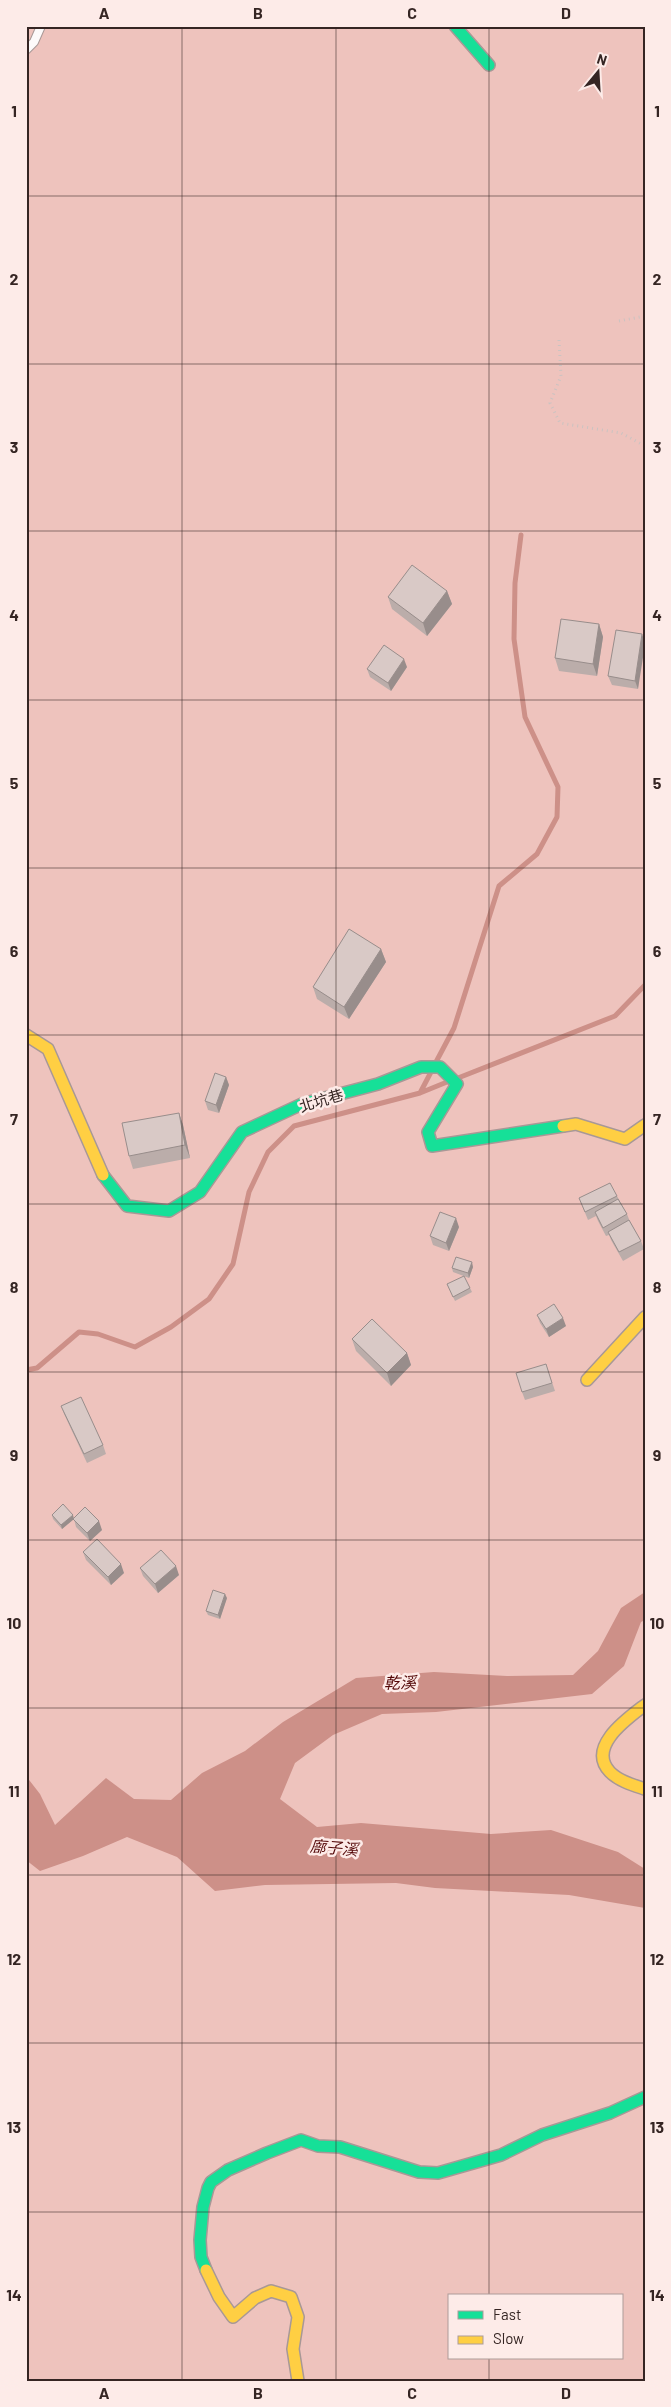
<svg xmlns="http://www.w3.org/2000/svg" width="671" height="2407" font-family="Barlow,'Noto Sans TC',sans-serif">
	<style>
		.green { fill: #eec3bd; fill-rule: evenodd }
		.water { fill: #cd9088 }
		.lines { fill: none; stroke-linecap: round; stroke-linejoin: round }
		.stream { stroke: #cd9088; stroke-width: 5 }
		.lane-casing { stroke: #a89896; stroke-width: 10 }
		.fast-casing { stroke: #a89896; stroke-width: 14 }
		.slow-casing { stroke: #a89896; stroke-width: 14 }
		.path { stroke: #cbc3c1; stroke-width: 3; stroke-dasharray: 1 4; stroke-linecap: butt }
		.lane { stroke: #fdfafa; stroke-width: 8 }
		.fast { stroke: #16e098; stroke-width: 11 }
		.slow { stroke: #ffcf43; stroke-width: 11 }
		.wall { fill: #bbadaa }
		.shaded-wall { fill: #988d8b }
		.building { fill: #d9c9c6; stroke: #988d8b }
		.grid { fill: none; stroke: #352523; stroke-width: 1; stroke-opacity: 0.55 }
		.labels { text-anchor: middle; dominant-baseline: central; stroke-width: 5; stroke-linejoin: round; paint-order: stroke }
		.street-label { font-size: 15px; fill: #352523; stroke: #fdebe8 }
		.water-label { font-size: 16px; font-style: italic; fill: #530707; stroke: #fdebe8 }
		.neatline { fill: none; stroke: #352523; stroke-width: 2 }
		.grid-label { font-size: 16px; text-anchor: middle; font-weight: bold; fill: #352523 }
	</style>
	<rect width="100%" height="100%" fill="#f3e0dd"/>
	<path class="green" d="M26 26H645V2381H26ZM450 2296H622V2358H450Z"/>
	<path class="water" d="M645 1592V1620L641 1622 624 1666 592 1694 436 1712 382 1714 333 1735 295 1763 280 1799 317 1827 361 1823 491 1834 551 1830 618 1852 645 1869V1908L569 1895 435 1888 396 1883 265 1885 215 1891 177 1857 127 1837 83 1856 40 1871 26 1860V1776L40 1794 55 1825 106 1778 134 1799 171 1800 202 1773 245 1751 283 1722 356 1678 434 1672 507 1676 573 1675 598 1651 621 1608Z"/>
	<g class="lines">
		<path class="stream" d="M436 1062 454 1028 499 886 537 854 557 817 558 787 525 717 514 639 515 583 521 535
			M458 1078 615 1016 645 985
			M420 1093 431 1072
			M26 1370 37 1368 79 1332 98 1334 135 1347 171 1327 209 1299 233 1264 249 1192 268 1152 294 1126 420 1093 447 1082"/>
		<defs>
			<path id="lane" d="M26 50 34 42 41 26"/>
			<path id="fast" d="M455 26 489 65
				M103 1175 127 1206 169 1211 200 1192 242 1132 302 1104 378 1084 421 1067H440L457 1084 428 1132 432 1146 563 1126
				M206 2270 201 2257 200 2240 203 2207 208 2188 211 2182 228 2170 267 2153 301 2140 318 2146 340 2147 419 2172 438 2173 501 2155 542 2135 610 2113 645 2097"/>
			<path id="slow" d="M26 1035 48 1049 103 1175
				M563 1126 576 1124 625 1139 645 1125
				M587 1380 645 1317
				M645 1705C628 1718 586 1747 610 1772 619 1781 633 1785 645 1789
				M206 2270 219 2297 233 2317 255 2298 271 2291 291 2297 298 2317 293 2349 298 2381"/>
		</defs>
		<use href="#lane" class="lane-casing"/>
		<use href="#fast" class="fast-casing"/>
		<use href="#slow" class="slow-casing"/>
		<path class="path" d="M619 321 645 316
			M559 340 561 376 550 403 560 423 621 433 645 446"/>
		<use href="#lane" class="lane"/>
		<use href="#fast" class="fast"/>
		<use href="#slow" class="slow"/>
	</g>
	<path class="wall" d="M447 591 452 604 427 636 392 609 388 597Z
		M599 624 603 637 597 676 559 671 555 658Z
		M642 634 638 689 612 685 608 676Z
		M407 667 391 691 370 677 367 669Z
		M381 949 386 962 349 1019 317 999 313 987Z
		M226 1077 229 1085 219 1113 208 1110 205 1101Z
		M179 1113 183 1125 190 1158 133 1169 129 1156Z
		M617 1196 627 1214 630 1222 641 1241 644 1249 623 1261 611 1240 609 1235 606 1236 598 1221 596 1216 588 1220 579 1198Z
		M459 1227 449 1251 433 1245 430 1236Z
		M473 1267 469 1278 453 1272 452 1268Z
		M447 1284 470 1288 472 1292 455 1301Z
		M537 1315 566 1326 549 1337 540 1323Z
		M352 1339 407 1353 411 1365 391 1386 356 1351Z
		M546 1364 555 1391 525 1400 522 1392Z
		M61 1406 103 1445 106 1454 87 1463 64 1414Z
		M52 1515 74 1518 102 1530 90 1541 76 1527 74 1519 62 1529 53 1519Z
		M83 1552 124 1573 111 1585 86 1560Z
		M140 1568 179 1575 158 1593 143 1576Z
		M227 1598 220 1619 208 1615 206 1611Z"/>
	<path class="shaded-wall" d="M447 591 452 604 427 636 423 623Z
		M599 624 603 637 597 676 593 664Z
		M642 634 645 642V645L638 689 635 681Z
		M404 659 407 667 391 691 388 683Z
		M381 949 386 962 349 1019 344 1007Z
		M226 1077 229 1085 219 1113 216 1105Z
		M179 1113 183 1125 190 1158 185 1145Z
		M456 1218 459 1227 449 1251 446 1243Z
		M472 1262 473 1267 469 1278 468 1273Z
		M563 1318 566 1326 549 1337 546 1329Z
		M407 1353 411 1365 391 1386 387 1373Z
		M73 1515 74 1519 62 1529 61 1525Z
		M99 1521 102 1530 90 1541 87 1533Z
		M121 1564 124 1573 111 1585 108 1577Z
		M176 1566 179 1575 158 1593 155 1584Z
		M225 1594 227 1598 220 1619 218 1615Z"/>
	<path class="building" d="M412 565 447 591 423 623 388 597Z
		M561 619 599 624 593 664 555 658Z
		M616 630 642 634 635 681 608 676Z
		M384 645 404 659 388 683 367 669Z
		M349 929 381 949 344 1007 313 987Z
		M215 1073 226 1077 216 1105 205 1101Z
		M179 1113 185 1145 129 1156 122 1123Z
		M610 1183 617 1196 585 1212 579 1198Z
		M618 1199 627 1214 603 1228 595 1212Z
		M440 1212 456 1218 446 1243 430 1236Z
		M629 1220 641 1241 619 1252 608 1232Z
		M456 1257 472 1262 468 1273 452 1268Z
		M464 1276 470 1288 453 1297 447 1284Z
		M554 1304 563 1318 546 1329 537 1315Z
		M372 1319 407 1353 387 1373 352 1339Z
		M546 1364 552 1383 522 1392 516 1373Z
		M81 1397 103 1445 84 1454 61 1406Z
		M63 1504 73 1515 61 1525 52 1515Z
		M85 1507 99 1521 87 1533 73 1519Z
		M97 1539 121 1564 108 1577 83 1552Z
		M161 1550 176 1566 155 1584 140 1568Z
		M213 1590 225 1594 218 1615 206 1611Z"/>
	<path class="grid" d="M182 26V2381M336 26V2381M489 26V2296M26 196H645M26 364H645M26 531H645M26 700H645M26 868H645M26 1035H645M26 1204H645M26 1372H645M26 1540H645M26 1708H645M26 1875H645M26 2043H645M26 2212H645M489 2358V2381"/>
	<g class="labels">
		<g class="street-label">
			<text transform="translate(321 1100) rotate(-17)">北坑巷</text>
		</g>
		<g class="water-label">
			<text transform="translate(400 1682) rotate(-1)">乾溪</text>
			<text transform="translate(334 1847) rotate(5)">廍子溪</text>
		</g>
	</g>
	<rect width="671" height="2407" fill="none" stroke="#fdebe8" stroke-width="55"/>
	<rect x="448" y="2294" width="175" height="65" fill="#fdebe8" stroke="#ad9c99"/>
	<rect x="458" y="2311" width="25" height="8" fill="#16e098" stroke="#ad9c99"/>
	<text x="493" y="2320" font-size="15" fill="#352523">Fast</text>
	<rect x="458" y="2336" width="25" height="8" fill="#ffcf43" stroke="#ad9c99"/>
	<text x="493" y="2344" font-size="15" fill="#352523">Slow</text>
	<g transform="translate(598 72) rotate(18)" stroke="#fdebe8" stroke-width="4" paint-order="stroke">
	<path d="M0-4L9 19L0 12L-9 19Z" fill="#352523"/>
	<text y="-8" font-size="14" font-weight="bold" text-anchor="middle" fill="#352523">N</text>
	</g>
	<rect x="28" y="28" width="616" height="2352" class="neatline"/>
	<g class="grid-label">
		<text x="104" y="19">A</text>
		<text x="258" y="19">B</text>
		<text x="412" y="19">C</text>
		<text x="566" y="19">D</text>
		<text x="14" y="117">1</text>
		<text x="657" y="117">1</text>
		<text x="14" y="285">2</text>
		<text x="657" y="285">2</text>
		<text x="14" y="453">3</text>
		<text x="657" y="453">3</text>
		<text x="14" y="621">4</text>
		<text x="657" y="621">4</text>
		<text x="14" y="789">5</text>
		<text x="657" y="789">5</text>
		<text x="14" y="957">6</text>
		<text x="657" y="957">6</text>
		<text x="14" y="1125">7</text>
		<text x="657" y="1125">7</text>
		<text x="14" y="1293">8</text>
		<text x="657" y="1293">8</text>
		<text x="14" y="1461">9</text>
		<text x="657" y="1461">9</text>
		<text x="14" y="1629">10</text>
		<text x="657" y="1629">10</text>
		<text x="14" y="1797">11</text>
		<text x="657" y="1797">11</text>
		<text x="14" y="1965">12</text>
		<text x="657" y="1965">12</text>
		<text x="14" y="2133">13</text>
		<text x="657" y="2133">13</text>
		<text x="14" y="2301">14</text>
		<text x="657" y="2301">14</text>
		<text x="104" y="2399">A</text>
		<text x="258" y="2399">B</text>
		<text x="412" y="2399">C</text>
		<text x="566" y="2399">D</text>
	</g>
</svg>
